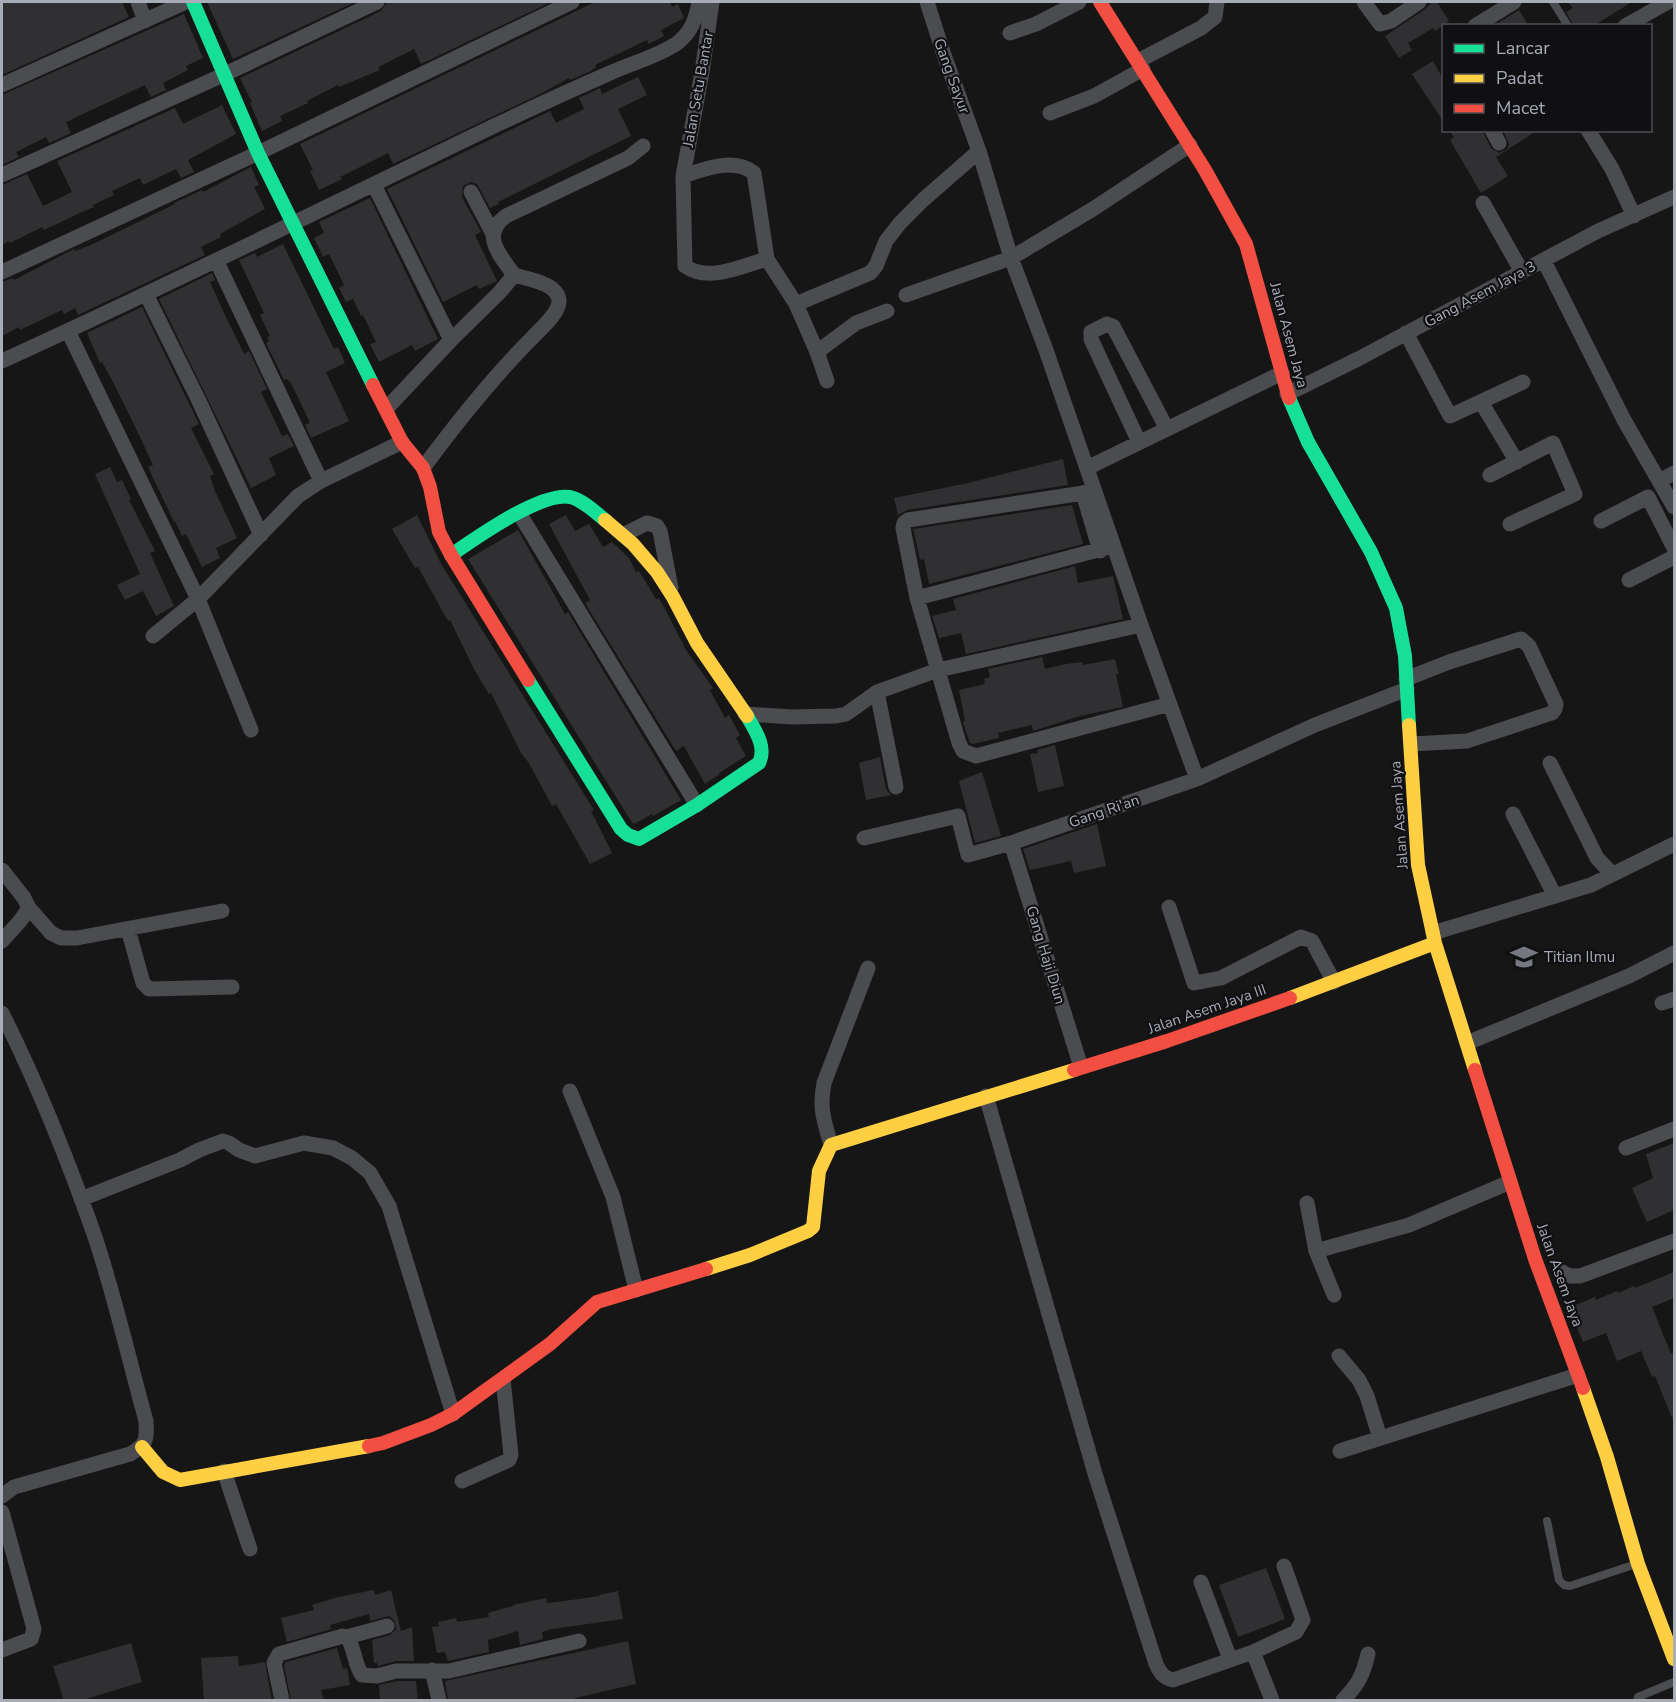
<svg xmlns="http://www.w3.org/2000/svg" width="1676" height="1702" font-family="'Nunito Sans',sans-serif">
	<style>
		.building { fill: #303032 }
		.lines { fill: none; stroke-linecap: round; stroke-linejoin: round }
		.lane { stroke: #4b4c4f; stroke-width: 8 }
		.street { stroke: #4b4c4f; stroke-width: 15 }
		.fast { stroke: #16e098; stroke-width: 14 }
		.slow { stroke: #ffcf43; stroke-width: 14 }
		.jam { stroke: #f24e42; stroke-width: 14 }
		.labels { text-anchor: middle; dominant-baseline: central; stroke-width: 4.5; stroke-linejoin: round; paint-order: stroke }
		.street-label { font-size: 15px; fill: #a8acb6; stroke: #101012 }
		.poi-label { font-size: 15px; fill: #a8acb6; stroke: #101012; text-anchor: start }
	</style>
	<rect width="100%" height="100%" fill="#161616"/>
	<path class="building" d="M2 2H122L129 17 2 75Z
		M207 2H355L233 59Z
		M387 2H551L421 64 414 49 378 67 380 70 339 87 338 85 307 101 308 103 280 116 282 121 262 131 250 103 252 102 240 78 381 11Z
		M595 2H670L672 7 678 4 684 18 661 30 664 36 649 44 647 40 595 65 596 67 591 71 570 80 569 78 542 93 393 164 388 153 340 177 342 179 319 190 310 171 313 170 300 144Z
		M1432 2H1437L1449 21 1435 31 1433 28 1408 43 1412 50 1399 58 1385 36 1424 10Z
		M1568 2H1632L1593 26H1574L1566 12 1573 8Z
		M1519 10 1529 26H1495V25Z
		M184 14 203 58 186 66 188 70 163 83 166 90 151 97 145 85 66 122 71 133 49 143 46 137 16 152 19 157 2 165V95Z
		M1433 61 1443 79V121L1412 74Z
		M638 77 647 95 618 109 631 136 498 202 499 204 490 208 477 184 471 182 463 186 462 197 481 232 475 235 497 281 479 289 477 285 443 302 387 189 550 111 556 123 584 109 579 98 600 88 602 94Z
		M222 105 236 134 188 160 194 172 181 178 176 169 143 185 140 178 112 191 114 195 93 205 94 207 80 213 44 230 42 227 10 243 9 241 2 245V185L27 174 43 206 72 192 57 161 175 108 183 124Z
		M1449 130H1482L1491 148 1499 153 1507 149 1509 144 1503 130H1538L1496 157 1508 176 1481 193 1450 140 1454 137Z
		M251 167 259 185 254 187 265 209 220 234 221 237 201 247 205 255 78 315 75 308 64 314 62 310 20 330 19 327 2 336V282L13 278 14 280 74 249 75 251 91 245 175 204 174 203 202 190 203 192Z
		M370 198 438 339 415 351 412 345 379 362 370 344 376 342 363 315 361 316 353 299 346 302 339 288 344 285 329 254 323 257 314 238 324 233 319 222Z
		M283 244 334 349 338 347 345 363 326 372 349 421 311 438 305 425 310 423 291 383 287 379 284 380 266 343 269 341 267 337 270 336 260 315 264 313 239 260 255 253 257 257Z
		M212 273 215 280 210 282 225 315 244 354 249 351 267 389 261 392 282 436 288 434 294 446 269 458 276 475 251 488 159 299Z
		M142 307 199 424 191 428 214 474 210 476 215 491 237 538 216 548 220 558 202 567 186 534 182 536 175 521 174 522 148 467 153 465 141 439 113 382 102 362 100 363 87 333Z
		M1063 459 1068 485 907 510 898 515 894 498 968 483Z
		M110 467 117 482 122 480 131 499 129 500 155 551 150 553 174 606 156 616 143 591 125 600 117 585 140 574 95 474Z
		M1072 505 1083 544 929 584 924 559 920 560 913 529Z
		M417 515 440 562 594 810 591 811 612 853 590 864 556 804 552 806 529 763 521 753 491 693 489 694 474 669 450 620 448 621 418 567 415 568 392 529Z
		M566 515 575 531 589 524 603 547 612 542 629 558 636 572 639 571 656 599 658 598 662 603 686 650 713 688 710 690 725 718 729 715 740 735 736 738 746 756 719 773 720 774 705 784 684 746 676 751 585 603 590 600 549 524Z
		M518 530 565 614 568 612 681 800 653 816 652 814 634 824 631 821 468 559Z
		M1075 566 1078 583 1113 576 1123 619 966 654 961 633 939 638 932 616 956 610 953 599Z
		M1042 657 1045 669 1066 664 1082 662 1083 665 1115 659 1119 674H1116L1123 707 1080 716 1033 731 1032 725 998 733 999 738 973 744 970 743 963 722 965 721 959 690 985 684 984 679 990 677 988 669Z
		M1055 745 1064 786 1038 792 1030 754 1038 753 1037 750Z
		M880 757 886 789 891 795 866 800 859 763Z
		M982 772 1001 836 975 843 959 781Z
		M1097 824 1106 866 1074 873 1071 861 1030 870 1023 849Z
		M1674 1143V1210L1647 1222 1632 1188 1653 1178 1646 1154Z
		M1674 1272V1298L1652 1307 1671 1354 1674 1352V1423L1655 1376 1652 1377 1641 1351 1617 1361 1606 1333 1583 1342 1569 1308 1595 1297 1596 1300 1617 1291 1618 1293 1634 1286 1635 1288Z
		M1266 1568 1285 1619 1238 1637 1219 1585Z
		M374 1590 375 1595 391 1590 401 1631 412 1627 414 1661H396L378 1666 377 1663H374L372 1640 390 1635 396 1629 394 1620 389 1616 370 1621 369 1614 330 1625 331 1629 287 1642 281 1618 314 1610 312 1605 338 1597Z
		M618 1591 623 1619 552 1629 542 1632 543 1639 520 1645 518 1631 488 1640 489 1652 448 1661 445 1652 437 1653 432 1627 439 1626 438 1622 456 1618 457 1622 489 1617 488 1613 513 1606V1605L546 1598 547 1603 564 1601 600 1596 599 1595Z
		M628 1641 636 1684 575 1698 576 1701H448L445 1681Z
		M131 1643 142 1682 79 1701H64L53 1666Z
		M337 1648 343 1669 347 1668 350 1685 321 1690 324 1701H291L284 1665 286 1662Z
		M238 1656 239 1666 265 1662 272 1701H204L201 1658Z
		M397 1681H416L418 1701H380L379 1685Z"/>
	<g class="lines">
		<path class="lane" d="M1553 2 1568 26
			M1547 1521 1559 1580 1564 1585 1570 1586 1636 1564
			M1637 1700 1638 1697 1674 1682"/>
		<path class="street" d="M138 2 145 21
			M712 2 702 72 683 176 685 266C709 283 741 266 767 259
			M927 2 944 55 979 151 1011 258 1046 350 1141 625 1197 779 1315 725 1407 689
			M1364 2 1380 24 1391 21 1419 2
			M1475 26 1514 2
			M1625 26 1668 2
			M1010 33 1036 24 1079 2
			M1138 61 1201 28 1215 17 1217 2
			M2 85 186 2
			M1050 113 1094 96 1143 69
			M1492 130 1499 143
			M1588 130 1612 169 1634 216
			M2 175 223 75 377 2
			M683 176C705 169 733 157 754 173L767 259 796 304 817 352 827 381
			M374 185 451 340
			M471 192 493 234
			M1483 203 1522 272
			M1544 261 1624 420 1674 507
			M217 262 321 481
			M2 272 258 153 572 2
			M146 294 199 401 261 535
			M906 295 1011 258 1093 209 1190 145
			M796 304 870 273 876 266 886 241 900 223 923 200 979 151
			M68 331 198 599 251 730
			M1406 333 1450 416 1523 382
			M817 352 856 323 887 311
			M2 361C167 286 330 205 494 126 532 108 571 90 610 73 632 63 656 57 676 44 691 33 696 19 699 2
			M1287 394 1358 359 1598 231 1674 197
			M1481 402 1517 462
			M386 409 451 340 499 293 514 275C500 255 480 235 506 216L628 158 643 146
			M1139 442 1091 339V332L1107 324 1113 326 1167 429
			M423 468C457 422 492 378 532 338 540 329 559 314 559 301 558 283 528 279 514 275
			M1087 468 1282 373
			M1490 475 1553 443 1575 494 1510 524
			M1661 480 1674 473
			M1093 489 1083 493 908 520 904 523 903 528 917 598 959 743 963 751 976 756 1170 704
			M1083 493 1100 551
			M519 513 697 805
			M1601 521 1648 497 1674 548
			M623 535 647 523 657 526 660 531 671 588
			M1629 580 1674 557
			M917 598 1113 546
			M153 636 198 599 298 496 321 481 402 442
			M1406 679 1449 662 1521 639 1529 646 1556 704 1555 709 1552 713 1467 741 1411 744
			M877 692 896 787
			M745 714 792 717 836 716 846 714 877 692 938 670 1141 625
			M1550 763 1597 858 1612 874
			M1513 814 1555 896
			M864 838 958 816 968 855 1011 843 1197 779
			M1011 843 1081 1067
			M2 870 24 898 29 908 20 921 2 941
			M1169 907 1194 983 1221 978 1301 937 1312 941 1334 982
			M29 908 51 933 61 938H77L222 911
			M128 929 143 983 149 989 232 987
			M1433 933 1591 885 1674 844
			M1662 1003 1674 999
			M2 1013C38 1085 68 1160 95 1237 115 1297 129 1360 146 1421 147 1440 147 1444 130 1454L14 1487 2 1496
			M1467 1043 1629 976 1674 953
			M570 1091 613 1197 636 1290
			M986 1096 1096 1477 1156 1664C1160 1672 1163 1678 1173 1680L1253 1652 1272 1700
			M831 1145C824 1121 819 1108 824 1083L868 968
			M1626 1148 1674 1129
			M81 1199 180 1160 199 1150 223 1141 229 1143 239 1150 255 1156 304 1143 333 1148 352 1158 370 1173 389 1206 453 1414
			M1307 1203 1316 1251 1334 1295
			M1316 1251 1409 1225 1510 1182
			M1562 1272 1570 1276H1580L1674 1241
			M1339 1356 1359 1380 1367 1396 1380 1438
			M1340 1451 1578 1375
			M224 1471 250 1549
			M462 1481 509 1460 511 1455 503 1379
			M2 1512 34 1629 31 1639 2 1650
			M1201 1582 1230 1659
			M347 1637 387 1626
			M1253 1652 1296 1632 1303 1620 1284 1566
			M432 1670 439 1700
			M282 1700 274 1663 279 1654 343 1636 347 1637C355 1648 354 1664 362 1675L377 1676 396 1671H449L579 1641
			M1343 1700C1358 1685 1363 1675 1368 1654"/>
		<path class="fast" d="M193 2 258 153 373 385
			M1289 398 1308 442 1371 552 1396 608 1405 656 1409 725
			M451 555C476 538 540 492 570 497 583 500 595 512 605 520
			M528 680 621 829 628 835 639 839 697 805 759 763C767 747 755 730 747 716"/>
		<path class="slow" d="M605 520 633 544 657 572 673 597 697 643 747 716
			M1409 725 1418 865 1435 943 1475 1070
			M1290 998 1435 943
			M706 1269 750 1255 808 1231 813 1227 819 1171 831 1145 1074 1070
			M1583 1388 1607 1457 1638 1564 1674 1659
			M142 1447 163 1472 180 1480 369 1446"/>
		<path class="jam" d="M1100 2 1205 170 1246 244 1289 398
			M373 385 402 442 423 468 430 487 439 532 451 555 528 680
			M1074 1070 1167 1041 1290 998
			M1475 1070 1535 1259 1583 1388
			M369 1446 383 1443 431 1425 453 1414 550 1344 597 1302 706 1269"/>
	</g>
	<defs>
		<symbol id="school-bare" viewBox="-9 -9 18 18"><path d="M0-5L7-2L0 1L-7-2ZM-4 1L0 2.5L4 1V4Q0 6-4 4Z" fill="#75787e" stroke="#101012" stroke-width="2.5" paint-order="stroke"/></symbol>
	</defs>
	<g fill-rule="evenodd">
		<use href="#school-bare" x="1505" y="938" width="38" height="38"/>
	</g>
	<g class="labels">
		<g class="street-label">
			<text transform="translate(952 76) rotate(70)">Gang Sayur</text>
			<text transform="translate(698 89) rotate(-80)">Jalan Setu Bantar</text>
			<text transform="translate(1480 294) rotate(-28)">Gang Asem Jaya 3</text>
			<text transform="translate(1289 335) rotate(75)">Jalan Asem Jaya</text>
			<text transform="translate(1104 811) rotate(-19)">Gang Ri'an</text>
			<text transform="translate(1399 815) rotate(-94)">Jalan Asem Jaya</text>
			<text transform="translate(1046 955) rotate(73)">Gang Haji Diun</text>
			<text transform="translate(1207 1009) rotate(-19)">Jalan Asem Jaya III</text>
			<text transform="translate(1560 1275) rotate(70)">Jalan Asem Jaya</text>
		</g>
		<g class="poi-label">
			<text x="1544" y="957">Titian Ilmu</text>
		</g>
	</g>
	<rect width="1676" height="1702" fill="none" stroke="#a8acb6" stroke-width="6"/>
	<rect x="1442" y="24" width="210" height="108" fill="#101012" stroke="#4d4e54" stroke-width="1.5"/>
	<rect x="1454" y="44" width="30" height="9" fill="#16e098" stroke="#4d4e54" stroke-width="1.5"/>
	<text x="1496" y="54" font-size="18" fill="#a8acb6">Lancar</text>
	<rect x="1454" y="74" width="30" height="9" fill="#ffcf43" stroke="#4d4e54" stroke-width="1.5"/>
	<text x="1496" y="84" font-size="18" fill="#a8acb6">Padat</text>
	<rect x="1454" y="104" width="30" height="9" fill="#f24e42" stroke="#4d4e54" stroke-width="1.5"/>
	<text x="1496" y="114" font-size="18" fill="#a8acb6">Macet</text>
</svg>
